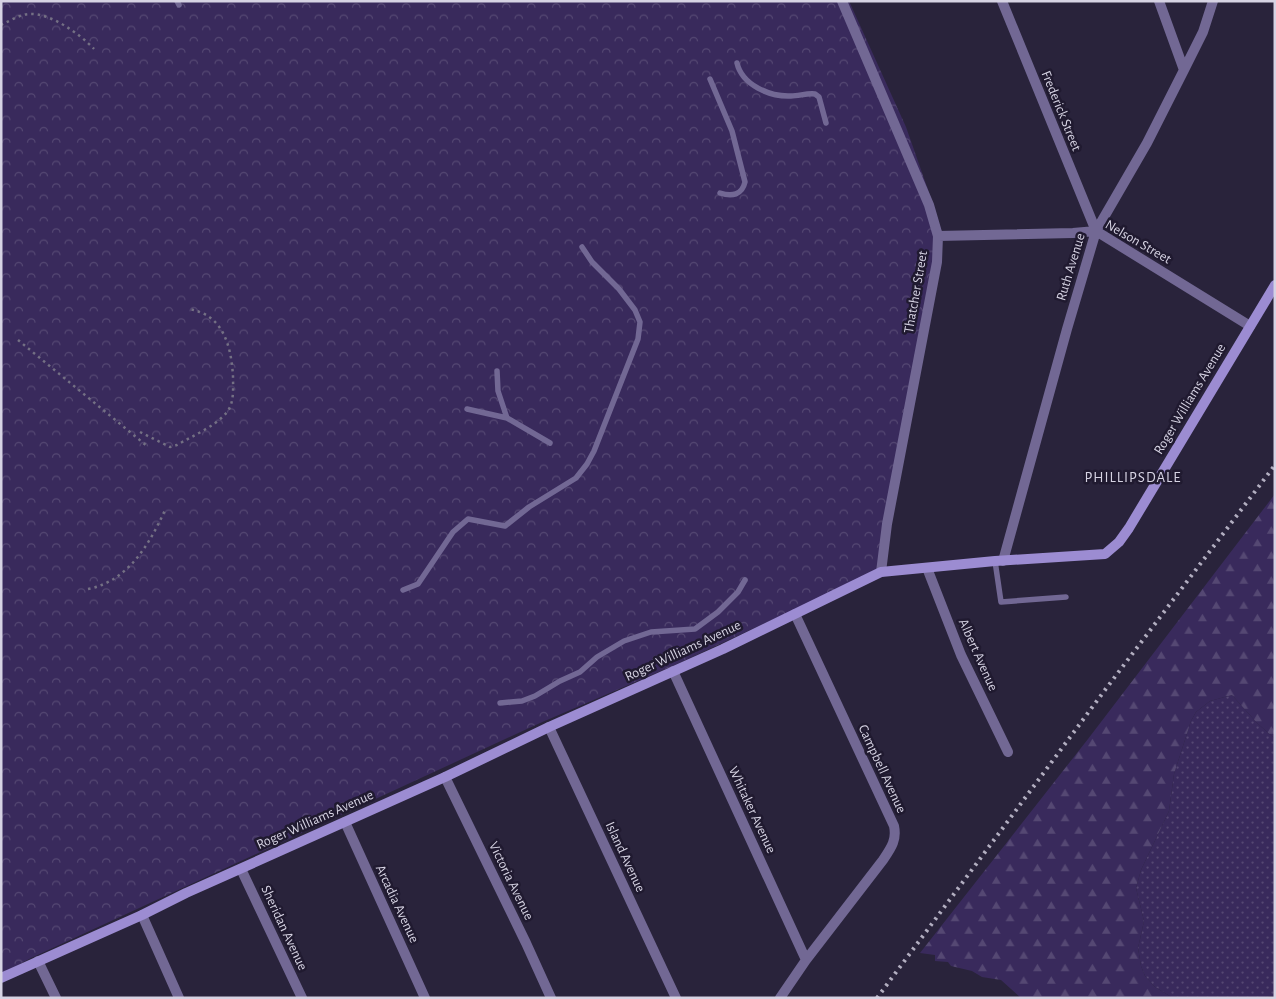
<svg xmlns="http://www.w3.org/2000/svg" width="1276" height="999" font-family="'Alegreya Sans',sans-serif">
	<style>
		.grass { fill: url(#grass-dots) }
		.forest { fill: url(#forest-firs) }
		.park { fill: url(#park-crowns) }
		.lines { fill: none; stroke-linecap: round; stroke-linejoin: round }
		.path { stroke: #747084; stroke-width: 2.5; stroke-dasharray: 2.5 4; stroke-linecap: butt }
		.service { stroke: #726894; stroke-width: 5.5 }
		.minor { stroke: #726894; stroke-width: 10 }
		.secondary { stroke: #9c8cd2; stroke-width: 10 }
		.rail { stroke: #b3afc1; stroke-width: 4; stroke-dasharray: 2.5 5; stroke-linecap: butt }
		.labels { text-anchor: middle; dominant-baseline: central; stroke-width: 5; stroke-linejoin: round; paint-order: stroke }
		.street-label { font-size: 14px; fill: #d6d3e3; stroke: #201a30 }
		.neighbourhood-label { font-size: 15px; letter-spacing: 1px; fill: #d6d3e3; stroke: #201a30 }
	</style>
	<defs>
		<pattern id="grass-dots" width="8" height="8" patternUnits="userSpaceOnUse" patternTransform="scale(1.25)"><rect width="8" height="8" fill="#392a5c"/><path d="M2 2h.1M6 6h.1" fill="none" stroke="#554873" stroke-width="1.8" stroke-linecap="round"/></pattern>
		<pattern id="forest-firs" width="22" height="20" patternUnits="userSpaceOnUse" patternTransform="scale(1.25)"><rect width="22" height="20" fill="#392a5c"/><path d="M5 1l3.5 6h-7zM16 11l3.5 6h-7z" fill="#554873"/></pattern>
		<pattern id="park-crowns" width="20" height="18" patternUnits="userSpaceOnUse" patternTransform="scale(1.25)"><rect width="20" height="18" fill="#392a5c"/><path d="M2 6a3 3 0 1 1 6 0M12 15a3 3 0 1 1 6 0" fill="none" stroke="#554873"/></pattern>
	</defs>
	<rect width="100%" height="100%" fill="#29233b"/>
	<path class="grass" d="M1232 695 1257 723 1275 739V996L1254 998H1173L1155 987 1145 976 1141 966 1138 948 1144 921 1136 888 1141 870 1169 811 1174 774 1191 721 1196 712 1210 701Z"/>
	<path class="forest" d="M1275 494V739L1257 723 1232 695 1210 701 1196 712 1191 721 1174 774 1169 811 1141 870 1136 888 1144 921 1138 948 1141 966 1145 976 1155 987 1173 998H1021L1001 980 982 977 972 971 951 966 948 962 935 961V955L920 953 1088 739Z"/>
	<path class="park" d="M1 1H849L906 127 933 204 942 233 883 568 675 665 540 723 31 958 1 974Z"/>
	<g class="lines">
		<path class="path" d="M1 25C10 21 20 14 30 14 51 13 81 35 94 49
			M18 340 147 446
			M140 432 170 447 177 445C192 436 223 423 230 407 234 398 233 386 233 376 231 345 223 314 188 309
			M88 589C129 581 150 543 166 508"/>
		<path class="service" d="M177 1 179 5
			M737 63C742 85 770 97 791 96 799 96 807 93 815 94L819 97 826 123
			M710 79 732 131 745 182C742 195 732 197 720 193
			M497 371 498 391 507 418
			M467 409 507 418 550 443
			M995 561 1001 602 1066 597
			M403 590 418 584 453 532 468 519 505 526 529 507 576 478 587 464 594 451 638 339 640 322 635 310 619 289 592 262 582 247
			M500 703 522 701 535 696 560 681 580 672 597 657 624 641 651 632 695 629 718 612 738 592 745 580"/>
		<path class="minor" d="M842 1 929 205 938 236 937 262 887 524 881 572
			M1002 1 1096 231
			M1159 1 1184 70
			M938 236 1073 233 1096 231 1250 326
			M1003 561 1067 329 1096 231 1147 143 1184 70 1203 32 1213 1
			M927 568 961 655 1008 752
			M673 671 806 960
			M549 727 676 998
			M445 777 526 943 551 998
			M345 822 425 998
			M241 869 302 998
			M142 915 179 998
			M38 961 56 998
			M780 998 806 960 883 860C891 848 897 840 894 826L795 614"/>
		<path class="secondary" d="M1 978 142 915 186 893 445 777 549 727 723 649 881 572 995 561 1105 554 1119 542 1129 528 1275 285"/>
		<path class="rail" d="M877 998 1102 694 1275 465"/>
	</g>
	<g class="labels">
		<g class="street-label">
			<text transform="translate(1061 111) rotate(68)">Frederick Street</text>
			<text transform="translate(1138 242) rotate(30)">Nelson Street</text>
			<text transform="translate(1071 267) rotate(-73)">Ruth Avenue</text>
			<text transform="translate(916 292) rotate(-80)">Thatcher Street</text>
			<text transform="translate(1190 399) rotate(-59)">Roger Williams Avenue</text>
			<text transform="translate(683 651) rotate(-25)">Roger Williams Avenue</text>
			<text transform="translate(978 655) rotate(66)">Albert Avenue</text>
			<text transform="translate(882 769) rotate(65)">Campbell Avenue</text>
			<text transform="translate(752 810) rotate(65)">Whitaker Avenue</text>
			<text transform="translate(315 820) rotate(-24)">Roger Williams Avenue</text>
			<text transform="translate(625 857) rotate(65)">Island Avenue</text>
			<text transform="translate(511 881) rotate(64)">Victoria Avenue</text>
			<text transform="translate(397 904) rotate(65)">Arcadia Avenue</text>
			<text transform="translate(284 928) rotate(65)">Sheridan Avenue</text>
		</g>
		<g class="neighbourhood-label">
			<text x="1133" y="477">PHILLIPSDALE</text>
		</g>
	</g>
	<rect width="1276" height="999" fill="none" stroke="#d6d3e3" stroke-width="5"/>
</svg>
